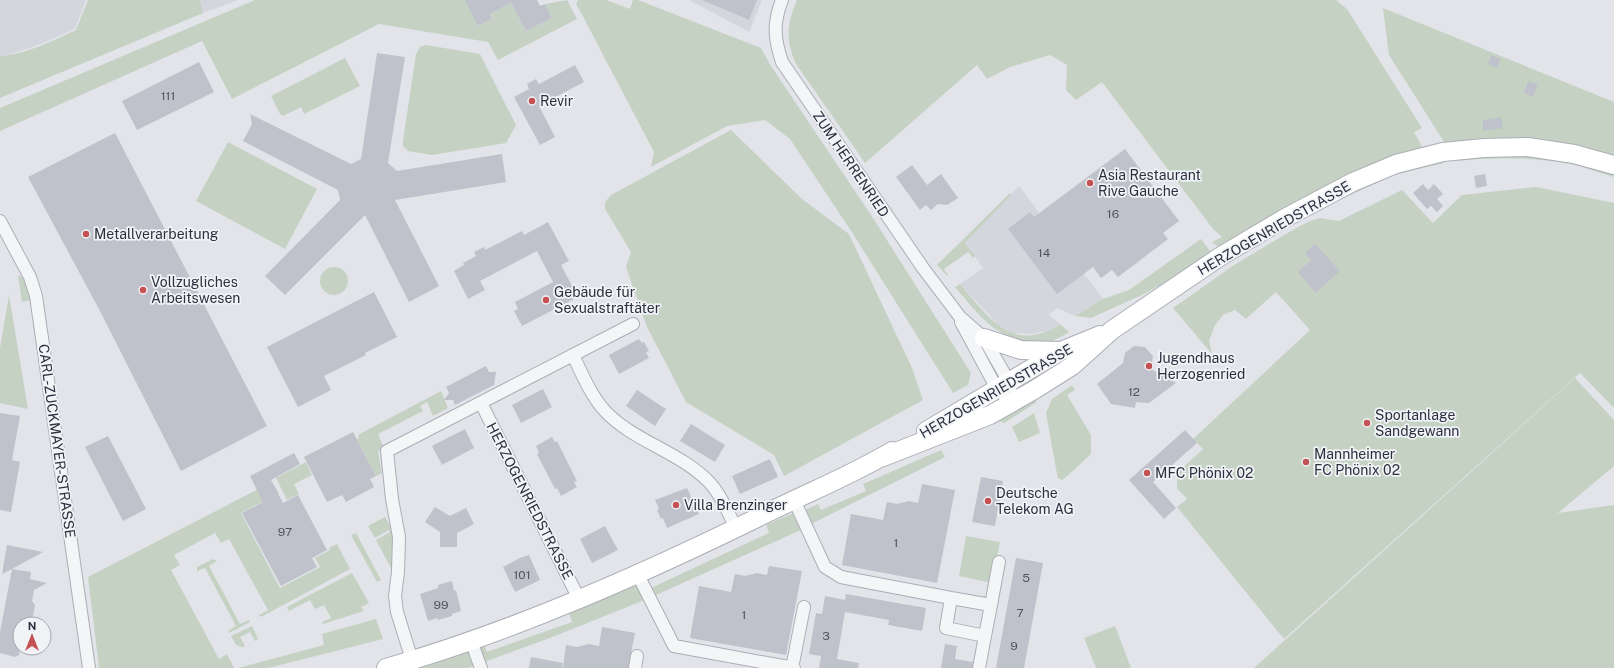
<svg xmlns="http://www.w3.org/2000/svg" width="1614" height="668" font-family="'Public Sans',sans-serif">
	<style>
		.built { fill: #d4d6de }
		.green { fill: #c5d2c3 }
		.building { fill: #bfc2cb }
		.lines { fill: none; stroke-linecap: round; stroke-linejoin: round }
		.street-casing { stroke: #abaeb6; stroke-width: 14 }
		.secondary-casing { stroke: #abaeb6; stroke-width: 20 }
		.street { stroke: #f4f5f7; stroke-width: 12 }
		.secondary { stroke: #fff; stroke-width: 18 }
		.poi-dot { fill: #c45154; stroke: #f1f3f6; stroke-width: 1.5 }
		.labels { text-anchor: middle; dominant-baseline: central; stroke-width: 3.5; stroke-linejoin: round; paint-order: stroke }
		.number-label { font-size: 12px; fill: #505462 }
		.poi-label { font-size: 14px; fill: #2b303f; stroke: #f1f3f6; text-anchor: start }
		.street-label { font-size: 14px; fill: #2b303f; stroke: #f1f3f6 }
	</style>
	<rect width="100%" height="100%" fill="#e2e4e9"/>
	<path class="built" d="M0 0H86L75 29 41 44 8 55 0 56Z
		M200 0H238L203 13Z
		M689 0H762L749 32Z
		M1018 187H1020L1103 299 1075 316 1057 308 1049 315 1060 324 1047 331 1031 334 1012 333 1000 327 960 284 983 268 965 243Z"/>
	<path class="green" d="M88 0H200L203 13 0 98V56C27 54 52 41 76 30Z
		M255 0H466L479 26 492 19 490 14 511 3 526 31 552 18 545 4 567 0 577 19 498 60 488 42 379 24 232 99 202 41 0 131V108Z
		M578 0H606L630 9 633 0H638L761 48 771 66 873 218 971 373 968 385 953 393 853 234 790 139 765 120 727 126 651 167 654 152 579 9 576 5Z
		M797 0H1336L1347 9 1422 128 1414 132 1422 147 1427 146 1426 148 1221 249 1212 242 1222 237 1213 229 1102 82 1076 100 1066 90 1067 65 1050 55 1010 67 987 79 977 65 865 163 796 64C785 39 787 24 797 0Z
		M1383 8 1614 102V159L1446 145 1389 55Z
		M426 45 480 54 516 125 506 143 432 155 408 151 403 146V141L416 54 420 47Z
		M345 58 360 86 304 114 301 107 283 116 280 114 271 96Z
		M731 130 802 199 849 234 912 368 923 400 784 476 774 455 686 402 647 327 626 267 631 252 605 209V202L611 195Z
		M228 142 317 189 285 249 196 201Z
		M1484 154 1550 156 1614 172V177C1600 173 1585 167 1570 164 1532 157 1495 157 1457 161L1456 156Z
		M1443 161 1444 163 1394 175 1322 208 1386 174Z
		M1536 187 1614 203V408L1580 373 1284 639 1177 507 1187 499 1177 488V473L1203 449 1193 439 1310 330 1276 292 1246 319 1235 310 1223 315 1215 325 1209 341 1212 354 1173 308 1234 265 1296 228 1310 221 1320 218 1339 221 1402 190 1433 223 1462 195Z
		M1009 194H1012L965 243 975 256 973 258 968 252 944 269 948 275 947 276 937 265Z
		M1201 239 1211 252 1169 280 1144 294 1091 318 1075 316 1103 299 1129 290Z
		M320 281a14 14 0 1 1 28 0a14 14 0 1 1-28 0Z
		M18 275 28 281 31 300 22 302Z
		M960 284C988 317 1013 355 1060 324L1069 332C1059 338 1044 347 1032 345 1027 344 1022 342 1018 340 988 330 975 310 955 287Z
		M9 295 28 409 0 403V348Z
		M1575 378 1614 420V466L1558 513 1614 505V668H1254Z
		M1072 385 1075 390 1067 395 1091 435V454L1065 478 1062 480 1058 478 1057 474 1046 413 1052 399Z
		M441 391 448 408 433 416 427 402 420 406 423 411 378 434 383 446 378 452 382 473 376 476 357 439 359 438 358 435Z
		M1035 399 1036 403 1034 404 1006 422 1004 423 999 421Z
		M1034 413 1040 433 1019 442 1012 427Z
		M941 450 945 457 809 525 803 511 818 504 821 510 866 491 863 484Z
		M306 462 312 475 294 484 299 494 287 500 276 478Z
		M272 482 279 493 241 513 280 588 320 567 315 558 330 550 329 548 337 544 350 569 261 617 259 615 268 610 229 539 221 543 215 533 174 555 180 565 171 570 219 659 227 654 234 668H99L88 577Z
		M793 513 801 530 647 599 555 636 468 668H421L420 664 483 643 487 652 572 622 569 613 647 581 651 588 769 533 766 525Z
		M385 517 394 533V570H392L376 540 390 532 389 530 375 538 368 526Z
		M356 533 381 580 377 582 351 535Z
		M966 536 1000 542 992 583 959 576Z
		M213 559 217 561 209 566 240 624 249 620 250 622 229 633 228 631 236 626 205 568 197 571V567Z
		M352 573 369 603 361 607 364 611 323 624 322 622 331 618 324 605 315 609 310 600 289 611 287 607Z
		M376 619 383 639 268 668H238L324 645 322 634Z
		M252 626 258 639 255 641 250 632 240 637 245 646 242 647 236 645 231 636Z
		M1115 626 1131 668H1096L1084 638Z"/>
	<path class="building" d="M465 0H537L540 6 545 4 552 18 526 31 511 3 490 14 492 19 478 26Z
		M702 0H757L749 20Z
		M377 53 405 57 388 163 397 171 502 154 506 182 395 200 439 286 409 302 365 215 285 295 265 276 340 200 338 190 243 141 252 124 250 114 351 164 361 159Z
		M1491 55 1501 59 1497 68 1488 64Z
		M199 62 214 92 137 130 122 101Z
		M575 65 584 82 539 106 555 137 540 145 514 97 529 89 527 84 536 79 539 84Z
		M1528 81 1538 84 1533 97 1524 93Z
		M1501 117 1503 128 1483 131V120Z
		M115 133 267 426 181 471 101 313 28 177Z
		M1125 149 1179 221 1163 233 1168 239 1118 277 1112 270 1101 278 1093 267 1057 294 1008 229 1030 212 1034 217Z
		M912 165 927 185 941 174 958 198 947 205 938 204 931 210 926 205 920 210 896 177Z
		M1485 174 1487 186 1476 188 1474 176Z
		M1423 184 1428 190 1434 184 1443 194 1437 199 1443 206 1437 212 1431 206 1427 209 1413 193Z
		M548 222 569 261 561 265 578 297 522 326 514 311 518 309 515 302 553 282 537 251 480 281 485 290 468 299 454 271 464 265 463 263 476 256 474 252 484 247 485 250 522 231 524 235Z
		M1315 244 1340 271 1316 293 1298 272 1311 260 1305 253Z
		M374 292 397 337 365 353 366 355 324 376 331 390 298 407 267 347Z
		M639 339 642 343 644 342 649 351 646 352 649 358 619 374 609 355Z
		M1134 346 1145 347 1153 356 1151 369 1176 383 1149 403 1136 402 1135 408 1111 404 1097 384 1123 363 1125 353Z
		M486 366 489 372H496L494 385 455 405 453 400H444L449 393 446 387Z
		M543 389 552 407 521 423 512 405Z
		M637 390 666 409 655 426 626 406Z
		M0 413 20 416 12 460 20 462 11 512 0 510Z
		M691 424 725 445 715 462 680 441Z
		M465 429 474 448 442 465 432 446Z
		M1185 430 1197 443 1153 482 1176 508 1164 519 1129 480Z
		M353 432 376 476 370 479 374 487 346 502 342 495 327 502 304 457Z
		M108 436 146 509 123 521 85 447Z
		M552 437 555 442 557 441 577 481 574 482 577 487 561 496 557 488 555 489 537 454 539 453 536 446Z
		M294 453 300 464 271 480 283 503 298 495 327 550 312 558 317 567 281 586 242 513 263 502 250 476Z
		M770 459 778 477 740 494 732 476Z
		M981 477 1003 481 995 526 972 522Z
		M922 484 955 490 937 583 842 565 851 514 883 520 887 502 897 504 909 501 918 503Z
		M687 488 699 514 667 528 663 518 661 519 657 510 659 509 655 500Z
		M435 507 450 516 466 508 474 524 457 533V547H440V532L425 522Z
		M605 526 618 550 592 563 580 539Z
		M7 545 43 552 12 569 31 572 30 579 47 583 34 590 32 601 35 605 33 616 28 620V623L20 624V650L19 655 15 657 0 653V632L12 569 2 574Z
		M529 555 540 580 515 592 503 567 520 558Z
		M1016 558 1043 563 1024 668H996Z
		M769 566 802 571 786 655 690 638 699 586 731 592 735 574 745 576 757 573 767 575Z
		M452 581 454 591 456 590 461 611 452 614V616L438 620 437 618 428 621 420 594 438 588V585Z
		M846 594 926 608 922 631 888 625 889 620 845 612 837 659 859 663 858 668H819L821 656 809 654 816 613 822 614 825 596 845 600Z
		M602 627 635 633 628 668H563L566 645 577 647 589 644 599 646Z
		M945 644 957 646 955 659 973 662 972 668H941Z
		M531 657 563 663 562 668H529Z"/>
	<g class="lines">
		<defs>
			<path id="street" d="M782 0C773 23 774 38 782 62L923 268 960 317 984 338 1009 382 1013 402
				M0 221 30 277 36 296 89 668
				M961 322 997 389 1003 394
				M573 355C582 374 591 396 605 411 634 442 681 452 710 483 722 496 728 513 736 528
				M481 403 579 599
				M794 500 825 567 841 577 951 598 946 628 985 636 991 605 951 598
				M638 575 674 646 794 668
				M991 605 999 562
				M471 641 481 668
				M412 660 397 612 395 596 398 572 399 537 392 499 387 451 633 324
				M635 668 637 656
				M792 668 804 607
				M979 668 985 636"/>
			<path id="secondary" d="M984 338 1021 350 1060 351
				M926 431 1061 351 1100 335
				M883 457 990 415 1034 390 1072 366 1112 330 1221 256 1285 218 1353 182 1396 164 1443 152 1484 148 1528 147 1574 154 1614 165
				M386 668C517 630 643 574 765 514 807 493 852 475 892 451"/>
		</defs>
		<use href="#street" class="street-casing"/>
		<use href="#secondary" class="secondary-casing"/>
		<use href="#street" class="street"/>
		<use href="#secondary" class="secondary"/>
	</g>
	<g class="poi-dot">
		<circle cx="532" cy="101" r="4"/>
		<circle cx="1090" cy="183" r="4"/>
		<circle cx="86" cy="234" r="4"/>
		<circle cx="143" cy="290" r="4"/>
		<circle cx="546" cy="300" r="4"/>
		<circle cx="1149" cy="366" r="4"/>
		<circle cx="1367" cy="423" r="4"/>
		<circle cx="1306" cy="462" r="4"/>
		<circle cx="1147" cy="473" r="4"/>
		<circle cx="988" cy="501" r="4"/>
		<circle cx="676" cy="505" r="4"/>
	</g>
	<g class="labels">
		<g class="number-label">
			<text x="168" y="96">111</text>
			<text x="1113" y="214">16</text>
			<text x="1044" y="253">14</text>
			<text x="1134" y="392">12</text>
			<text x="285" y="532">97</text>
			<text x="896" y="543">1</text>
			<text x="522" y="575">101</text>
			<text x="1026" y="578">5</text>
			<text x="441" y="605">99</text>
			<text x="1020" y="613">7</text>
			<text x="744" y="615">1</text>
			<text x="826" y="636">3</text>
			<text x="1014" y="646">9</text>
		</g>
		<g class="poi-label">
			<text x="540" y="101">Revir</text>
			<text x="1098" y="175">Asia Restaurant<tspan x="1098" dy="16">Rive Gauche</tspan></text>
			<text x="94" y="234">Metallverarbeitung</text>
			<text x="151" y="282">Vollzugliches<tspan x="151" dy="16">Arbeitswesen</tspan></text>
			<text x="554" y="292">Gebäude für<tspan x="554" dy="16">Sexualstraftäter</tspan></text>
			<text x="1157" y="358">Jugendhaus<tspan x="1157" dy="16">Herzogenried</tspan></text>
			<text x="1375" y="415">Sportanlage<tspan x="1375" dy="16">Sandgewann</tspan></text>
			<text x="1314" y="454">Mannheimer<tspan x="1314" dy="16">FC Phönix 02</tspan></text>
			<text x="1155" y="473">MFC Phönix 02</text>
			<text x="996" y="493">Deutsche<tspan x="996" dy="16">Telekom AG</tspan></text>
			<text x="684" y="505">Villa Brenzinger</text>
		</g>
		<g class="street-label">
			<text transform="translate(851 164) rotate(56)">ZUM HERRENRIED</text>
			<text transform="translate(1274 228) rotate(-30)">HERZOGENRIEDSTRASSE</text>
			<text transform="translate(996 391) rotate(-30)">HERZOGENRIEDSTRASSE</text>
			<text transform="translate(57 441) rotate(82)">CARL-ZUCKMAYER-STRASSE</text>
			<text transform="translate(530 501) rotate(63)">HERZOGENRIEDSTRASSE</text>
		</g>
	</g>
	<g transform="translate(32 636)"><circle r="19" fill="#f1f3f6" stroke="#a2a5ad"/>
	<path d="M0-3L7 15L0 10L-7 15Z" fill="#c45154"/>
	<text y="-6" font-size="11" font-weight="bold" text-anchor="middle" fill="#2b303f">N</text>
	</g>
</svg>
